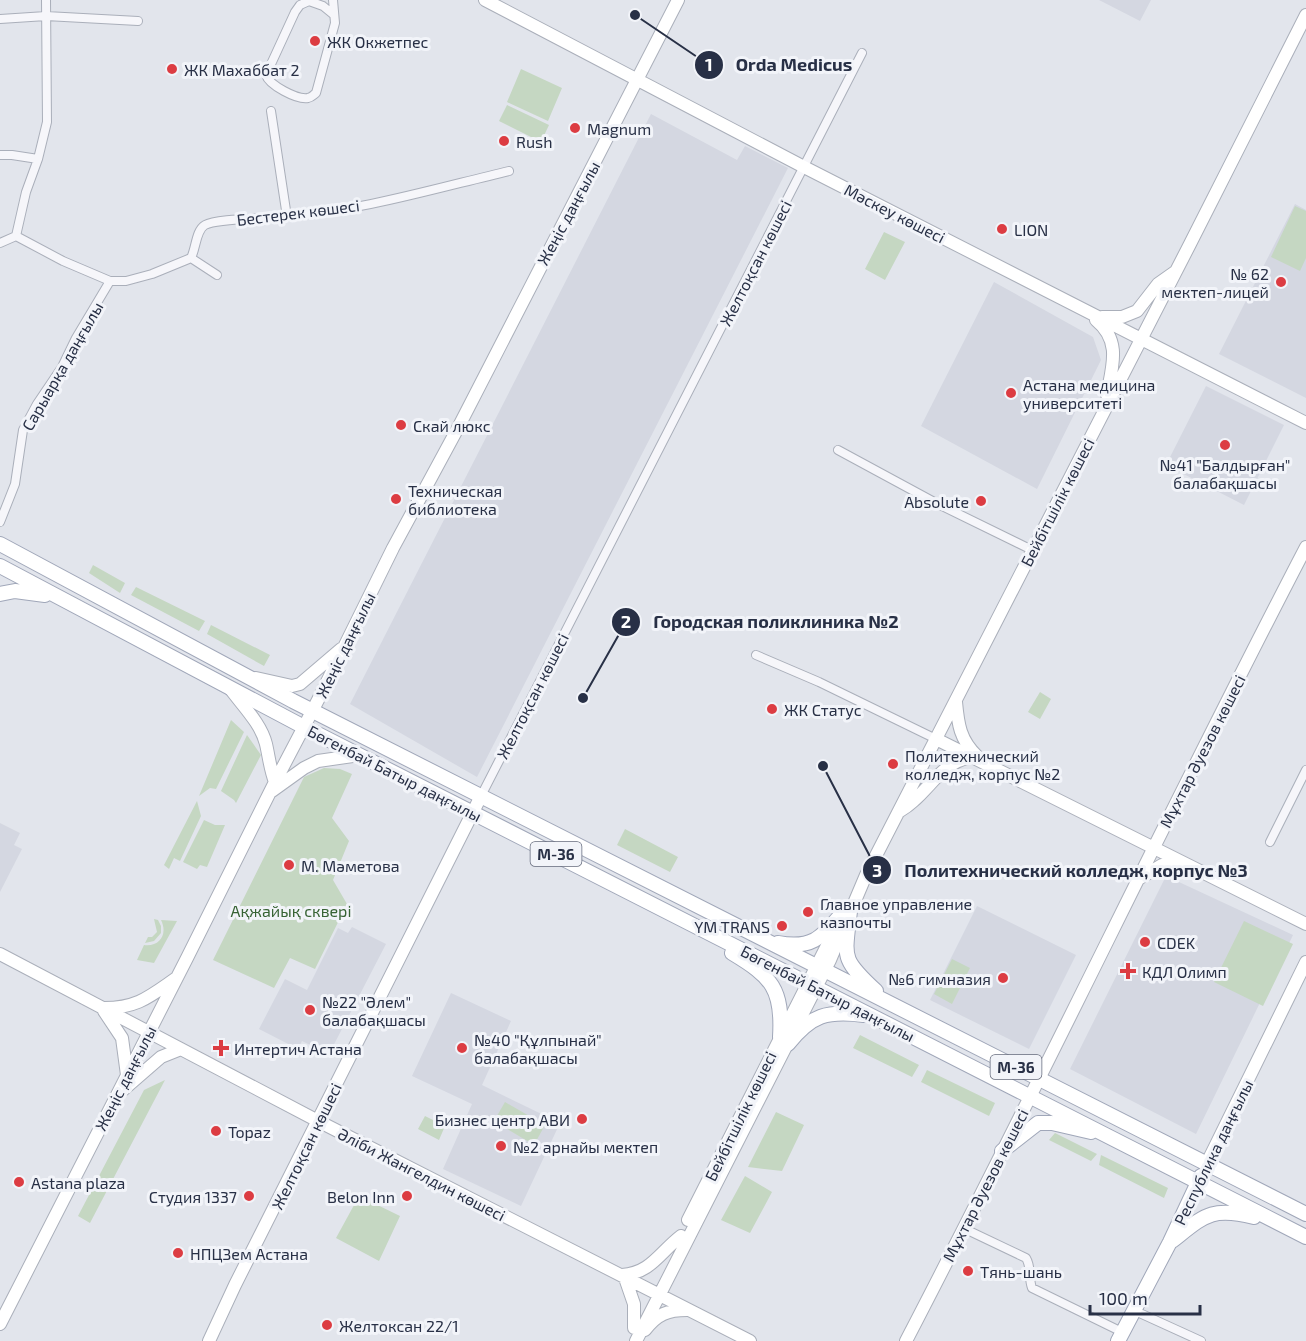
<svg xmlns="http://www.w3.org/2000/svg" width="1306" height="1341" font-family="'Exo 2',sans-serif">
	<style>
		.built { fill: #d4d7e1 }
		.green { fill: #c5d7c2 }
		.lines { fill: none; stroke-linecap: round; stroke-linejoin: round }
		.street-casing { stroke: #aaafba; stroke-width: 10 }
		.secondary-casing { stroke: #aaafba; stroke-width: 14 }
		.primary-casing { stroke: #a0a7b9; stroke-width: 16 }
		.street { stroke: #f6f6fa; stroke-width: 8 }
		.secondary { stroke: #fff; stroke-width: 12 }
		.primary { stroke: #fff; stroke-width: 14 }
		.poi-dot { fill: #dc3c42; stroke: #f2f4f9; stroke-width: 2 }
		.labels { text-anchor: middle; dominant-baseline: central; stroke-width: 6; stroke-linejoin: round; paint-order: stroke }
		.shield { fill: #f2f4f9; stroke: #656b7c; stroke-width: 1.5 }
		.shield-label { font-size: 15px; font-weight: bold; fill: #283046 }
		.poi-label { font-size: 16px; fill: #283046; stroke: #f2f4f9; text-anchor: start }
		.street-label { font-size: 16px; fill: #283046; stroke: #f2f4f9 }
		.park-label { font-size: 16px; fill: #376334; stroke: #f2f4f9 }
		.leader { fill: none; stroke: #283046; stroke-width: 2 }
		.callout-dot { fill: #283046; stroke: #f2f4f9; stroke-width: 2 }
		.mark-label { font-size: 18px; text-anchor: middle; font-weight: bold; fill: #fff }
		.callout-label { font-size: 18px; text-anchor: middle; font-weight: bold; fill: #283046; stroke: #f2f4f9; stroke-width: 6; stroke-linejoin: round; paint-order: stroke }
	</style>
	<rect width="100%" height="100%" fill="#e2e5ec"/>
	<path class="built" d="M1099 0H1151L1140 21Z
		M651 114 737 160 745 146 788 168 477 777 350 704Z
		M1295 204 1306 210V398L1219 354Z
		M994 282 1093 337 1101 360 1037 489 921 426Z
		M1206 386 1284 425 1244 505 1166 465Z
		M0 823 20 833 14 845 22 849 0 892Z
		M1166 876 1293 935 1196 1134 1070 1069Z
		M977 906 1076 955 1029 1049 930 1000Z
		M352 927 386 944 329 1054 302 1041 298 1049 259 1029 285 979 307 990 338 928 348 933Z
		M451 993 511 1021 482 1085 560 1123 521 1206 443 1169 472 1104 412 1076Z"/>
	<path class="green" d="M521 69 562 88 548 121 507 102Z
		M507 105 549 125 541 142 499 121Z
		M1295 206 1306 211V258L1300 271 1271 257Z
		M884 232 905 242 885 280 865 269Z
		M93 565 125 583 120 593 89 573Z
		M136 587 205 621 199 631 131 595Z
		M211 625 270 655 264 666 207 634Z
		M1040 692 1051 699 1040 719 1028 712Z
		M231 720 244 732 216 789 210 788 199 796Z
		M247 735 261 755 236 803 234 800 221 791Z
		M324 768 340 769 352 774 332 818 349 841 333 880 347 904 315 969 290 958 274 988 213 960 304 777Z
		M197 801 201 816 180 861 174 858 169 869 164 865Z
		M204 820 215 825H225L207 867 200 865 197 869 183 862Z
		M625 829 678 857 670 872 617 845Z
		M154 919 158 920 161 926V933L154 941 145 943 148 937H152L157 932Z
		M161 920 177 921 154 963 137 960 144 945C160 947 168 934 161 920Z
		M1244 921 1293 944 1263 1006 1214 982Z
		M952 959 970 968 952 1004 934 994Z
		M860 1035 919 1065 912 1077 853 1048Z
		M927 1070 995 1103 989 1116 921 1082Z
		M165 1080 90 1223 78 1216 144 1090Z
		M505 1102 545 1125 534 1145 494 1121Z
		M776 1112 804 1125 782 1171 748 1167Z
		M425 1116 445 1126 439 1140 418 1129Z
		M1055 1133 1097 1154 1091 1161 1049 1140Z
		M1101 1155 1168 1188 1164 1198 1099 1165Z
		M745 1176 772 1192 750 1233 721 1220Z
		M359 1196 400 1216 379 1261 336 1238Z"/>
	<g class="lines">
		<defs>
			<path id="street" d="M333 0 335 23 316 93C312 96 312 97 308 98 297 100 269 85 266 75L295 12 300 5 309 1 323 6 334 15
				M0 19 46 16 138 21
				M271 111 287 217
				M0 155H12L38 159
				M16 236 26 192 38 159 47 122 46 0
				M0 243 16 236 63 261 110 281H126L152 274 191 258C196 248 196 230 205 225 217 218 263 219 279 217 357 212 433 189 509 171
				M191 258 217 275
				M838 450 936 503 1032 550
				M0 522 15 484 23 430 37 404 62 367 76 338 110 281
				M756 655 819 682 936 739
				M481 796 862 53
				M1270 842 1306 770
				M963 1228 1026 1258C1032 1268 1028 1277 1032 1288L1122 1332
				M1133 1310 1201 1341"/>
			<path id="secondary" d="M485 0 804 167 1306 423
				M1102 317H1122L1137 311 1158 284 1175 272
				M1096 320C1122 341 1112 367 1107 395
				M256 678 292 686 300 684 341 649
				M229 687C241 704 261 723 266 744 269 757 270 769 275 782
				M956 702C958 724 960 740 977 756
				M936 739 1306 924
				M272 791 304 768 318 761 360 755
				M900 811C928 795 938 763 971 757
				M1140 878 1162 865 1184 863
				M0 954 318 1121 750 1341
				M104 1008C137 1008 149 997 175 979
				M104 1011 122 1038 127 1075
				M123 1090 161 1057 181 1049
				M1207 1163 1306 962
				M688 1220 839 922
				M622 1275C651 1273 659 1253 681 1236
				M625 1278 634 1304V1328
				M0 1324 187 958 275 782 319 698 393 548 459 426 678 0
				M645 1330C657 1314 668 1310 687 1310
				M209 1341 235 1285 481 796
				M636 1341 830 960 866 875 1190 244 1306 15
				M906 1341C1043 1078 1169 810 1306 547"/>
			<path id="primary" d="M0 544 293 701 1306 1214
				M0 566 304 727 1306 1237
				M0 594 15 591 45 595
				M850 911C845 958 840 958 876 991
				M778 943C815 950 823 935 846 909
				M732 953C772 977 783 989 780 1037
				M788 1044C811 1015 827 1010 864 1015
				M1002 1151 1038 1123H1052L1091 1132
				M1172 1241C1204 1216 1211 1206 1254 1217
				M1118 1341 1170 1242 1201 1176"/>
		</defs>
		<use href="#street" class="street-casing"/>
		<use href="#secondary" class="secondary-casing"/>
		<use href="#primary" class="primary-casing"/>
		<use href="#street" class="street"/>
		<use href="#secondary" class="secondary"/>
		<use href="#primary" class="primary"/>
	</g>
	<g class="poi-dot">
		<circle cx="315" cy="41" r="6"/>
		<circle cx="172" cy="69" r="6"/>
		<circle cx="575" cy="128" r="6"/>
		<circle cx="504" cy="141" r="6"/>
		<circle cx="1002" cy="229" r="6"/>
		<circle cx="1281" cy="282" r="6"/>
		<circle cx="1011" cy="393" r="6"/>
		<circle cx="401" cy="425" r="6"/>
		<circle cx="1225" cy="445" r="6"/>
		<circle cx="396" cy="499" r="6"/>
		<circle cx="981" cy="501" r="6"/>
		<circle cx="772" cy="709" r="6"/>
		<circle cx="893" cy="764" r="6"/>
		<circle cx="289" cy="865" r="6"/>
		<circle cx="808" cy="912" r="6"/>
		<circle cx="782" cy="926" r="6"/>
		<circle cx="1145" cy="942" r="6"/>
		<path d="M1125 962h6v6h6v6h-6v6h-6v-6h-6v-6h6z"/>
		<circle cx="1003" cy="978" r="6"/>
		<circle cx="310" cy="1010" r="6"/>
		<path d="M218 1039h6v6h6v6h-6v6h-6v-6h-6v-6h6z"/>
		<circle cx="462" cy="1048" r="6"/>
		<circle cx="582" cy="1119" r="6"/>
		<circle cx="216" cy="1131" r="6"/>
		<circle cx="501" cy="1146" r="6"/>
		<circle cx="19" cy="1182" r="6"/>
		<circle cx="249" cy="1196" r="6"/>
		<circle cx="407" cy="1196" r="6"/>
		<circle cx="178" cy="1253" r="6"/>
		<circle cx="968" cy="1271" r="6"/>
		<circle cx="327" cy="1325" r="6"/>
	</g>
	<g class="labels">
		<g class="shield">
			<rect x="530.5" y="842" width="51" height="24" rx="4.5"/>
			<rect x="990.5" y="1055" width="51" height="24" rx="4.5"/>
		</g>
		<g class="shield-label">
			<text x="556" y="854">M-36</text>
			<text x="1016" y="1067">M-36</text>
		</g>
		<g class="poi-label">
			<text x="327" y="41">ЖК Окжетпес</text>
			<text x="184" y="69">ЖК Махаббат 2</text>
			<text x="587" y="128">Magnum</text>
			<text x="516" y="141">Rush</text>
			<text x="1014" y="229">LION</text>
			<text x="1269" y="273" text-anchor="end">№ 62<tspan x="1269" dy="18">мектеп-лицей</tspan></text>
			<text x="1023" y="384">Астана медицина<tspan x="1023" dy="18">университеті</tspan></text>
			<text x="413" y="425">Скай люкс</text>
			<text x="1225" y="464" text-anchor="middle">№41 "Балдырған"<tspan x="1225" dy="18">балабақшасы</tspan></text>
			<text x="408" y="490">Техническая<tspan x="408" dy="18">библиотека</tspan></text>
			<text x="969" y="501" text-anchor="end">Absolute</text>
			<text x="784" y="709">ЖК Статус</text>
			<text x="905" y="755">Политехнический<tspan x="905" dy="18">колледж, корпус №2</tspan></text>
			<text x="301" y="865">М. Мәметова</text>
			<text x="820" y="903">Главное управление<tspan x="820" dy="18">казпочты</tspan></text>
			<text x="770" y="926" text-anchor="end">YM TRANS</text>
			<text x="1157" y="942">CDEK</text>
			<text x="1142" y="971">КДЛ Олимп</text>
			<text x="991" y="978" text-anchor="end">№6 гимназия</text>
			<text x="322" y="1001">№22 "Әлем"<tspan x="322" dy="18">балабақшасы</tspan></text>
			<text x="474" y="1039">№40 "Құлпынай"<tspan x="474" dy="18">балабақшасы</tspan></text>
			<text x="234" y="1048">Интертич Астана</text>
			<text x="570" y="1119" text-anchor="end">Бизнес центр АВИ</text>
			<text x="228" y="1131">Topaz</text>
			<text x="513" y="1146">№2 арнайы мектеп</text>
			<text x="31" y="1182">Astana plaza</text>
			<text x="237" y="1196" text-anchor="end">Студия 1337</text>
			<text x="395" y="1196" text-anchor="end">Belon Inn</text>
			<text x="190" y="1253">НПЦЗем Астана</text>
			<text x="980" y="1271">Тянь-шань</text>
			<text x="339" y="1325">Желтоксан 22/1</text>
		</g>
		<g class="street-label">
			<text transform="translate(298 212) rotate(-7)">Бестерек көшесі</text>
			<text transform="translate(568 213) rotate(-62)">Жеңіс даңғылы</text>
			<text transform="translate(895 213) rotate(27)">Мәскеу көшесі</text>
			<text transform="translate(755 263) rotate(-63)">Желтоқсан көшесі</text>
			<text transform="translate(62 366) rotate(-60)">Сарыарқа даңғылы</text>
			<text transform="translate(1057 502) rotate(-63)">Бейбітшілік көшесі</text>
			<text transform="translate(345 645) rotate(-64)">Жеңіс даңғылы</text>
			<text transform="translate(532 696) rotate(-63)">Желтоқсан көшесі</text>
			<text transform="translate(1202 751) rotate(-63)">Мұхтар Әуезов көшесі</text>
			<text transform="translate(395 773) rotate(27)">Бөгенбай Батыр даңғылы</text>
			<text transform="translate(828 993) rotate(27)">Бөгенбай Батыр даңғылы</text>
			<text transform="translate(125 1078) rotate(-63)">Жеңіс даңғылы</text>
			<text transform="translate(740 1116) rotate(-64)">Бейбітшілік көшесі</text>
			<text transform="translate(306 1146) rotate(-64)">Желтоқсан көшесі</text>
			<text transform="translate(1213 1152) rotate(-64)">Республика даңғылы</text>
			<text transform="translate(422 1174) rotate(27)">Әліби Жангелдин көшесі</text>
			<text transform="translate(985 1185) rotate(-63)">Мұхтар Әуезов көшесі</text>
		</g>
		<g class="park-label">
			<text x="291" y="910">Ақжайық сквері</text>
		</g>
	</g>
	<path class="leader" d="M635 15L709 65M583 698L626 622M823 766L877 870"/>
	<g class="callout-dot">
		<circle cx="635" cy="15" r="6"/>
		<circle cx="583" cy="698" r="6"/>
		<circle cx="823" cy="766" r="6"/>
		<circle cx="709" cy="65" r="15"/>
		<circle cx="626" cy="622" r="15"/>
		<circle cx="877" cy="870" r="15"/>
	</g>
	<g class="mark-label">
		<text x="709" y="71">1</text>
		<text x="626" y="628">2</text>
		<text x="877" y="877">3</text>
	</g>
	<g class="callout-label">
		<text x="794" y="71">Orda Medicus</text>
		<text x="776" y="628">Городская поликлиника №2</text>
		<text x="1076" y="877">Политехнический колледж, корпус №3</text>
	</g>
	<path d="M1090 1305v9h110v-9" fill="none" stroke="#283046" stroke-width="3"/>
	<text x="1099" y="1305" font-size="18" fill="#283046" stroke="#f2f4f9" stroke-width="4.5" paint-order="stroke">100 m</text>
</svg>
